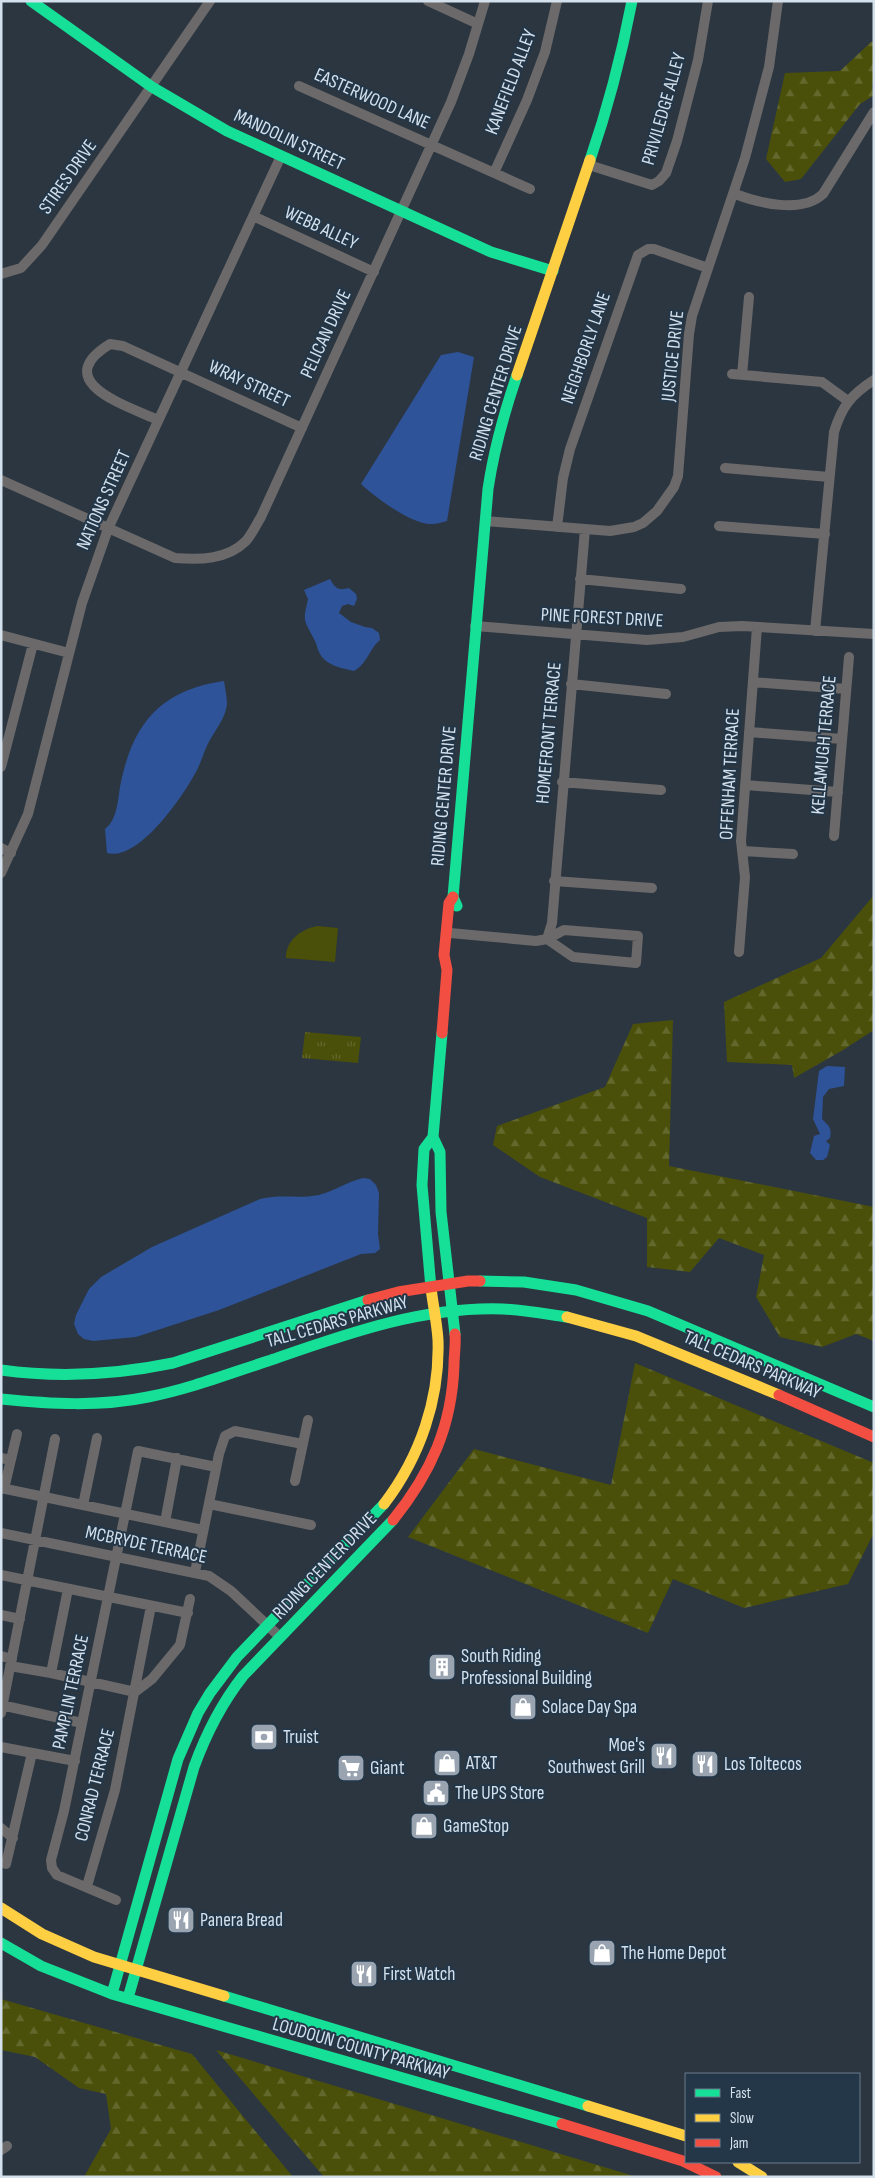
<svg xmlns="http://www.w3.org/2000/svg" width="875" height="2178" font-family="'Sofia Sans Condensed',sans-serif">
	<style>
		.grass { fill: #4a4f09 }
		.forest { fill: url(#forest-firs) }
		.park { fill: url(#park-tufts) }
		.water { fill: #2f5398 }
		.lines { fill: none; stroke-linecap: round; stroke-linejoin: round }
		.street { stroke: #6b6969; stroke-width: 10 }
		.fast { stroke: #16e098; stroke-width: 11 }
		.slow { stroke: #ffcf43; stroke-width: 11 }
		.jam { stroke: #f24e42; stroke-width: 11 }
		.labels { text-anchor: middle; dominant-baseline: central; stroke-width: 4; stroke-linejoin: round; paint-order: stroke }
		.street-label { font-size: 19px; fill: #d4e0eb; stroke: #233749 }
		.poi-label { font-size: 19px; fill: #d4e0eb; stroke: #233749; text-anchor: start }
	</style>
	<defs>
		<pattern id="forest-firs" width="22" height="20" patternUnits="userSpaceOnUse" patternTransform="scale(1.25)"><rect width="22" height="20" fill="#4a4f09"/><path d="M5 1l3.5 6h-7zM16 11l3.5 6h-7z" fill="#63682d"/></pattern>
		<pattern id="park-tufts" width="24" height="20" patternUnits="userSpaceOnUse" patternTransform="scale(1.25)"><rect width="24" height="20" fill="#4a4f09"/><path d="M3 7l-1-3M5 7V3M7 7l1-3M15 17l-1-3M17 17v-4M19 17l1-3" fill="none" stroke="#63682d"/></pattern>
	</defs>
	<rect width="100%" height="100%" fill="#2b3641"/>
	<path class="grass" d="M318 926 338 928 335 962 286 958C285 941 302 928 318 926Z"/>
	<path class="forest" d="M871 42H874V82L872 84 873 96 860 104 801 179 785 182 766 159 785 73 840 71Z
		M874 895V1030L843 1050 794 1078 792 1065 727 1062 724 1002 821 958Z
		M673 1020 669 1166 874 1207V1341L856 1334 822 1347 780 1337 756 1297 764 1255 719 1238 690 1272 647 1267V1218L540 1177 493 1145 497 1126 605 1087 633 1024Z
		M635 1363 874 1463V1533L848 1584 744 1608 673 1579 648 1633 408 1537 474 1449 611 1485Z
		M1 1999 192 2054 293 2177H84L111 2129 106 2094 79 2088 35 2057 1 2050Z
		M216 2050 637 2177H324Z"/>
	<path class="park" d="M305 1032 361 1037 358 1063 302 1058Z"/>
	<path class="water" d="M458 352 474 357 447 521C442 522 437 524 432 524 412 525 375 497 361 484L441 355Z
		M330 579C335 588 338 591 349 588L356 594 357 599 354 606 348 604 342 606 339 613 351 622 365 627 372 628 379 633 380 640C369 649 368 663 354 671 342 668 327 666 320 654 317 649 317 644 314 639 303 618 303 622 308 599L304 590Z
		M224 681C225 688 227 697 227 704 226 716 217 728 211 738 205 748 202 760 197 770 184 795 139 862 107 853L105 829C117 820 118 800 120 787 132 724 160 690 224 681Z
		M827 1066 845 1067 844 1086 829 1089 823 1097 822 1119C829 1126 832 1128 830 1138L826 1141 830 1145 827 1157 823 1160H816L810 1153 814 1136 820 1134 813 1119 819 1071Z
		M363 1178 370 1179 376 1185 379 1193 378 1234 380 1249 375 1253 361 1254 219 1310 136 1337 93 1341 84 1339 78 1334 74 1324 76 1315 89 1289 101 1277 152 1247 260 1199C280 1194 299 1199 319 1195 334 1191 347 1182 363 1178Z"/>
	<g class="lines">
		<path class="street" d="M428 1 478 24
			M299 86 530 189
			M589 165 652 185 659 181 666 173 677 141 698 60 708 1
			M494 173 527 100 545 52 557 1
			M735 194C759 203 802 214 823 194L874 112
			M253 216 374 272
			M1 274 21 268 42 245 210 1
			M732 374 822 382 848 401
			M742 375 749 297
			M158 420C128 406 48 382 110 344L123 346 302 428
			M725 468 829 477
			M1 480 175 558C199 560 227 560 246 541 252 534 256 525 261 517L451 102 469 54 485 1
			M485 521 610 531 634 527 643 523 657 511 674 487 678 476 689 334 692 316 745 158 769 67 778 1
			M719 526 825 534
			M557 527 563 478 570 449 638 255 648 249H654L708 268
			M580 579 681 589
			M475 626 647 640 683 637 719 627 742 626 874 634
			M815 631 834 432C842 406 851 395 874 380
			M1 635 69 653
			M753 682 846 689
			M571 684 666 694
			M749 732 842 739
			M1 767 33 644
			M562 782 661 790
			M745 785 838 792
			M834 836 849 657
			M1 848 11 853
			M743 851 793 854
			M1 873 28 814 82 603 108 529 281 156
			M554 881 652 888
			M450 933 536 941 547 939 564 930 638 936 636 963 573 957 547 939
			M547 939 552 923 585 529
			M739 952 745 877 741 841 757 627
			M1 1458 11 1460
			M295 1481 308 1420
			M1 1488 203 1530
			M4 1489 17 1434
			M209 1504 311 1525
			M83 1505 97 1438
			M165 1522 177 1458
			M1 1533 209 1576 231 1591 280 1637
			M195 1572 219 1454 225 1436 235 1431 303 1444
			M1 1575 188 1613
			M1 1615 20 1619
			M1 1656 12 1659
			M10 1666 51 1673 135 1692 152 1679 180 1645 190 1599
			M51 1673 68 1589
			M1 1705 82 1723
			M1 1713 55 1439
			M1 1747 75 1761
			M1 1828 13 1838
			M6 1864 32 1753
			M87 1886 115 1790 151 1606
			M116 1900 57 1875 52 1868 51 1860 64 1811 138 1451 216 1467
			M1 2150 7 2146"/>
		<path class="fast" d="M31 1 152 87 227 131 491 252 553 271
			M590 160C609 105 621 58 632 1
			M457 906 453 897 488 489C494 449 504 413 517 375
			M442 1033 433 1137 440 1152 441 1212 455 1334
			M480 1281 524 1282 576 1290 648 1311 874 1407
			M431 1288 422 1185 424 1149 433 1137
			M1 1370C59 1378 115 1375 173 1363L368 1300
			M1 1399C50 1404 100 1407 148 1397 189 1389 228 1374 268 1361 343 1335 422 1306 503 1309 525 1310 546 1314 567 1317
			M1 1943 41 1966 112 1994 562 2124
			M112 1994 178 1759 198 1713 210 1693 237 1657 384 1504
			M224 1996 588 2106
			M128 1998 194 1767C206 1734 221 1704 243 1676L393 1520"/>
		<path class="slow" d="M517 375 590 160
			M567 1317 636 1336 779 1395
			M384 1504C420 1457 440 1399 438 1340 437 1323 433 1305 431 1288
			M1 1908 42 1934 94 1957 224 1996
			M588 2106 686 2136
			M738 2162 762 2177"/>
		<path class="jam" d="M442 1033 447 970 444 955 449 903 453 897
			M368 1300 398 1292 468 1281H480
			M779 1395 874 1437
			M393 1520C431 1473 452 1426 454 1365 454 1355 456 1344 455 1334
			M562 2124 683 2161 716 2177"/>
	</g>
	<defs>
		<symbol id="building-square" viewBox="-11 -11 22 22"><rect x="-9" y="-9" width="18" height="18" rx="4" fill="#99a4b0" stroke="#233749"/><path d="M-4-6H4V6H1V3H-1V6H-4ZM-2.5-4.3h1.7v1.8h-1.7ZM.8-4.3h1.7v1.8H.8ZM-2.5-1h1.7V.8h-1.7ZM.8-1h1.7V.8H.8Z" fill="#fff"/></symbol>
		<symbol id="shop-square" viewBox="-11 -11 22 22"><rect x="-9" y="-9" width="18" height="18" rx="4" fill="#99a4b0" stroke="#233749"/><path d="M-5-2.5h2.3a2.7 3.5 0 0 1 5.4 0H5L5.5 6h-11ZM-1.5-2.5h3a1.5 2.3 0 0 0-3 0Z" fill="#fff"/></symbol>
		<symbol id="bank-square" viewBox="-11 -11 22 22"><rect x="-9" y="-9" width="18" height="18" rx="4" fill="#99a4b0" stroke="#233749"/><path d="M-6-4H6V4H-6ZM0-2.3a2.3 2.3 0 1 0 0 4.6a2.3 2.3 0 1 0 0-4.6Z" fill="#fff"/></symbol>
		<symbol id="restaurant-square" viewBox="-11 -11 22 22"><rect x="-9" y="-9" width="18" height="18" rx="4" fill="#99a4b0" stroke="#233749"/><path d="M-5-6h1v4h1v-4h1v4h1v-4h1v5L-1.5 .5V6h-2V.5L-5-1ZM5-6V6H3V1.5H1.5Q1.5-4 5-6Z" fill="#fff"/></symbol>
		<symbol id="supermarket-square" viewBox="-11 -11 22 22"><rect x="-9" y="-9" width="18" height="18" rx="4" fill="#99a4b0" stroke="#233749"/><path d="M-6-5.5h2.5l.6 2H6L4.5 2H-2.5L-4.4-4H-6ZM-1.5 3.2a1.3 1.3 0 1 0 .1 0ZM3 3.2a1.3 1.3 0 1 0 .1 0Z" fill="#fff"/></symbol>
		<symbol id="civic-square" viewBox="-11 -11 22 22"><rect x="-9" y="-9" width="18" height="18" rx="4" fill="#99a4b0" stroke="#233749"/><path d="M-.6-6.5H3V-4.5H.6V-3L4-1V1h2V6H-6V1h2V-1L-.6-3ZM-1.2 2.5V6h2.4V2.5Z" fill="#fff"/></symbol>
	</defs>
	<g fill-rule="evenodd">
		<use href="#building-square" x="426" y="1651" width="32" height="32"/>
		<use href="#shop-square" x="507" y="1691" width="32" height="32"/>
		<use href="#bank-square" x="248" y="1721" width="32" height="32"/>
		<use href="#restaurant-square" x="648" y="1740" width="32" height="32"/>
		<use href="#shop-square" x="431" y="1747" width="32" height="32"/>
		<use href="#restaurant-square" x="689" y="1748" width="32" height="32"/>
		<use href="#supermarket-square" x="335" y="1752" width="32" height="32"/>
		<use href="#civic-square" x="420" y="1777" width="32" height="32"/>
		<use href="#shop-square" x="408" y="1810" width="32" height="32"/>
		<use href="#restaurant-square" x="165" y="1904" width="32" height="32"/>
		<use href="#shop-square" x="586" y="1937" width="32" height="32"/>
		<use href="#restaurant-square" x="348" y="1958" width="32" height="32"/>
	</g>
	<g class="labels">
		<g class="street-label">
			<text transform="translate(511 82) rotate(-69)">KANEFIELD ALLEY</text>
			<text transform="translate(372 99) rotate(24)">EASTERWOOD LANE</text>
			<text transform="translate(664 109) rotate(-74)">PRIVILEDGE ALLEY</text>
			<text transform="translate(289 140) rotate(25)">MANDOLIN STREET</text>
			<text transform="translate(68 177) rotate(-55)">STIRES DRIVE</text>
			<text transform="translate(321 228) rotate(25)">WEBB ALLEY</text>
			<text transform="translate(326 334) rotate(-65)">PELICAN DRIVE</text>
			<text transform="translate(586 348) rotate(-71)">NEIGHBORLY LANE</text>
			<text transform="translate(673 356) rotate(-84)">JUSTICE DRIVE</text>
			<text transform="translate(249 384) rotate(25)">WRAY STREET</text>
			<text transform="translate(496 393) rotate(-73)">RIDING CENTER DRIVE</text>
			<text transform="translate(104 500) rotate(-66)">NATIONS STREET</text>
			<text transform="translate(602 618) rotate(3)">PINE FOREST DRIVE</text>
			<text transform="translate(549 733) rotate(-85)">HOMEFRONT TERRACE</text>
			<text transform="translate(824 745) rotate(-85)">KELLAMUGH TERRACE</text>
			<text transform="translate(730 774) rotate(-87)">OFFENHAM TERRACE</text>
			<text transform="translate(444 796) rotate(-85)">RIDING CENTER DRIVE</text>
			<text transform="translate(337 1322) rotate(-16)">TALL CEDARS PARKWAY</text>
			<text transform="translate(752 1365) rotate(23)">TALL CEDARS PARKWAY</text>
			<text transform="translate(146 1545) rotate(12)">MCBRYDE TERRACE</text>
			<text transform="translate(325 1566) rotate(-46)">RIDING CENTER DRIVE</text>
			<text transform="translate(71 1692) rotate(-78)">PAMPLIN TERRACE</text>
			<text transform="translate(95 1785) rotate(-76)">CONRAD TERRACE</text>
			<text transform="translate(361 2049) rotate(16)">LOUDOUN COUNTY PARKWAY</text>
		</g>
		<g class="poi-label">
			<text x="461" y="1656">South Riding<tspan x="461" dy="22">Professional Building</tspan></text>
			<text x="542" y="1707">Solace Day Spa</text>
			<text x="283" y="1737">Truist</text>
			<text x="645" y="1745" text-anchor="end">Moe's<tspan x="645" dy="22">Southwest Grill</tspan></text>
			<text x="466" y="1763">AT&amp;T</text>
			<text x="724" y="1764">Los Toltecos</text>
			<text x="370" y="1768">Giant</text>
			<text x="455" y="1793">The UPS Store</text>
			<text x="443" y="1826">GameStop</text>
			<text x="200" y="1920">Panera Bread</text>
			<text x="621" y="1953">The Home Depot</text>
			<text x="383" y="1974">First Watch</text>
		</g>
	</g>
	<rect width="875" height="2178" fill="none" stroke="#d4e0eb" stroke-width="5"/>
	<rect x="685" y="2073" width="175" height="90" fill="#233749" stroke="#6a7b8a"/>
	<rect x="695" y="2089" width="25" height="8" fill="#16e098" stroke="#6a7b8a"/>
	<text x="730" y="2098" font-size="15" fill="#d4e0eb">Fast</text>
	<rect x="695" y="2114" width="25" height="8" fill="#ffcf43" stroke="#6a7b8a"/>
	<text x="730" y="2123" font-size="15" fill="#d4e0eb">Slow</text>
	<rect x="695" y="2139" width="25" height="8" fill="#f24e42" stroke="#6a7b8a"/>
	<text x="730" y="2148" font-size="15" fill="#d4e0eb">Jam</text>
</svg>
